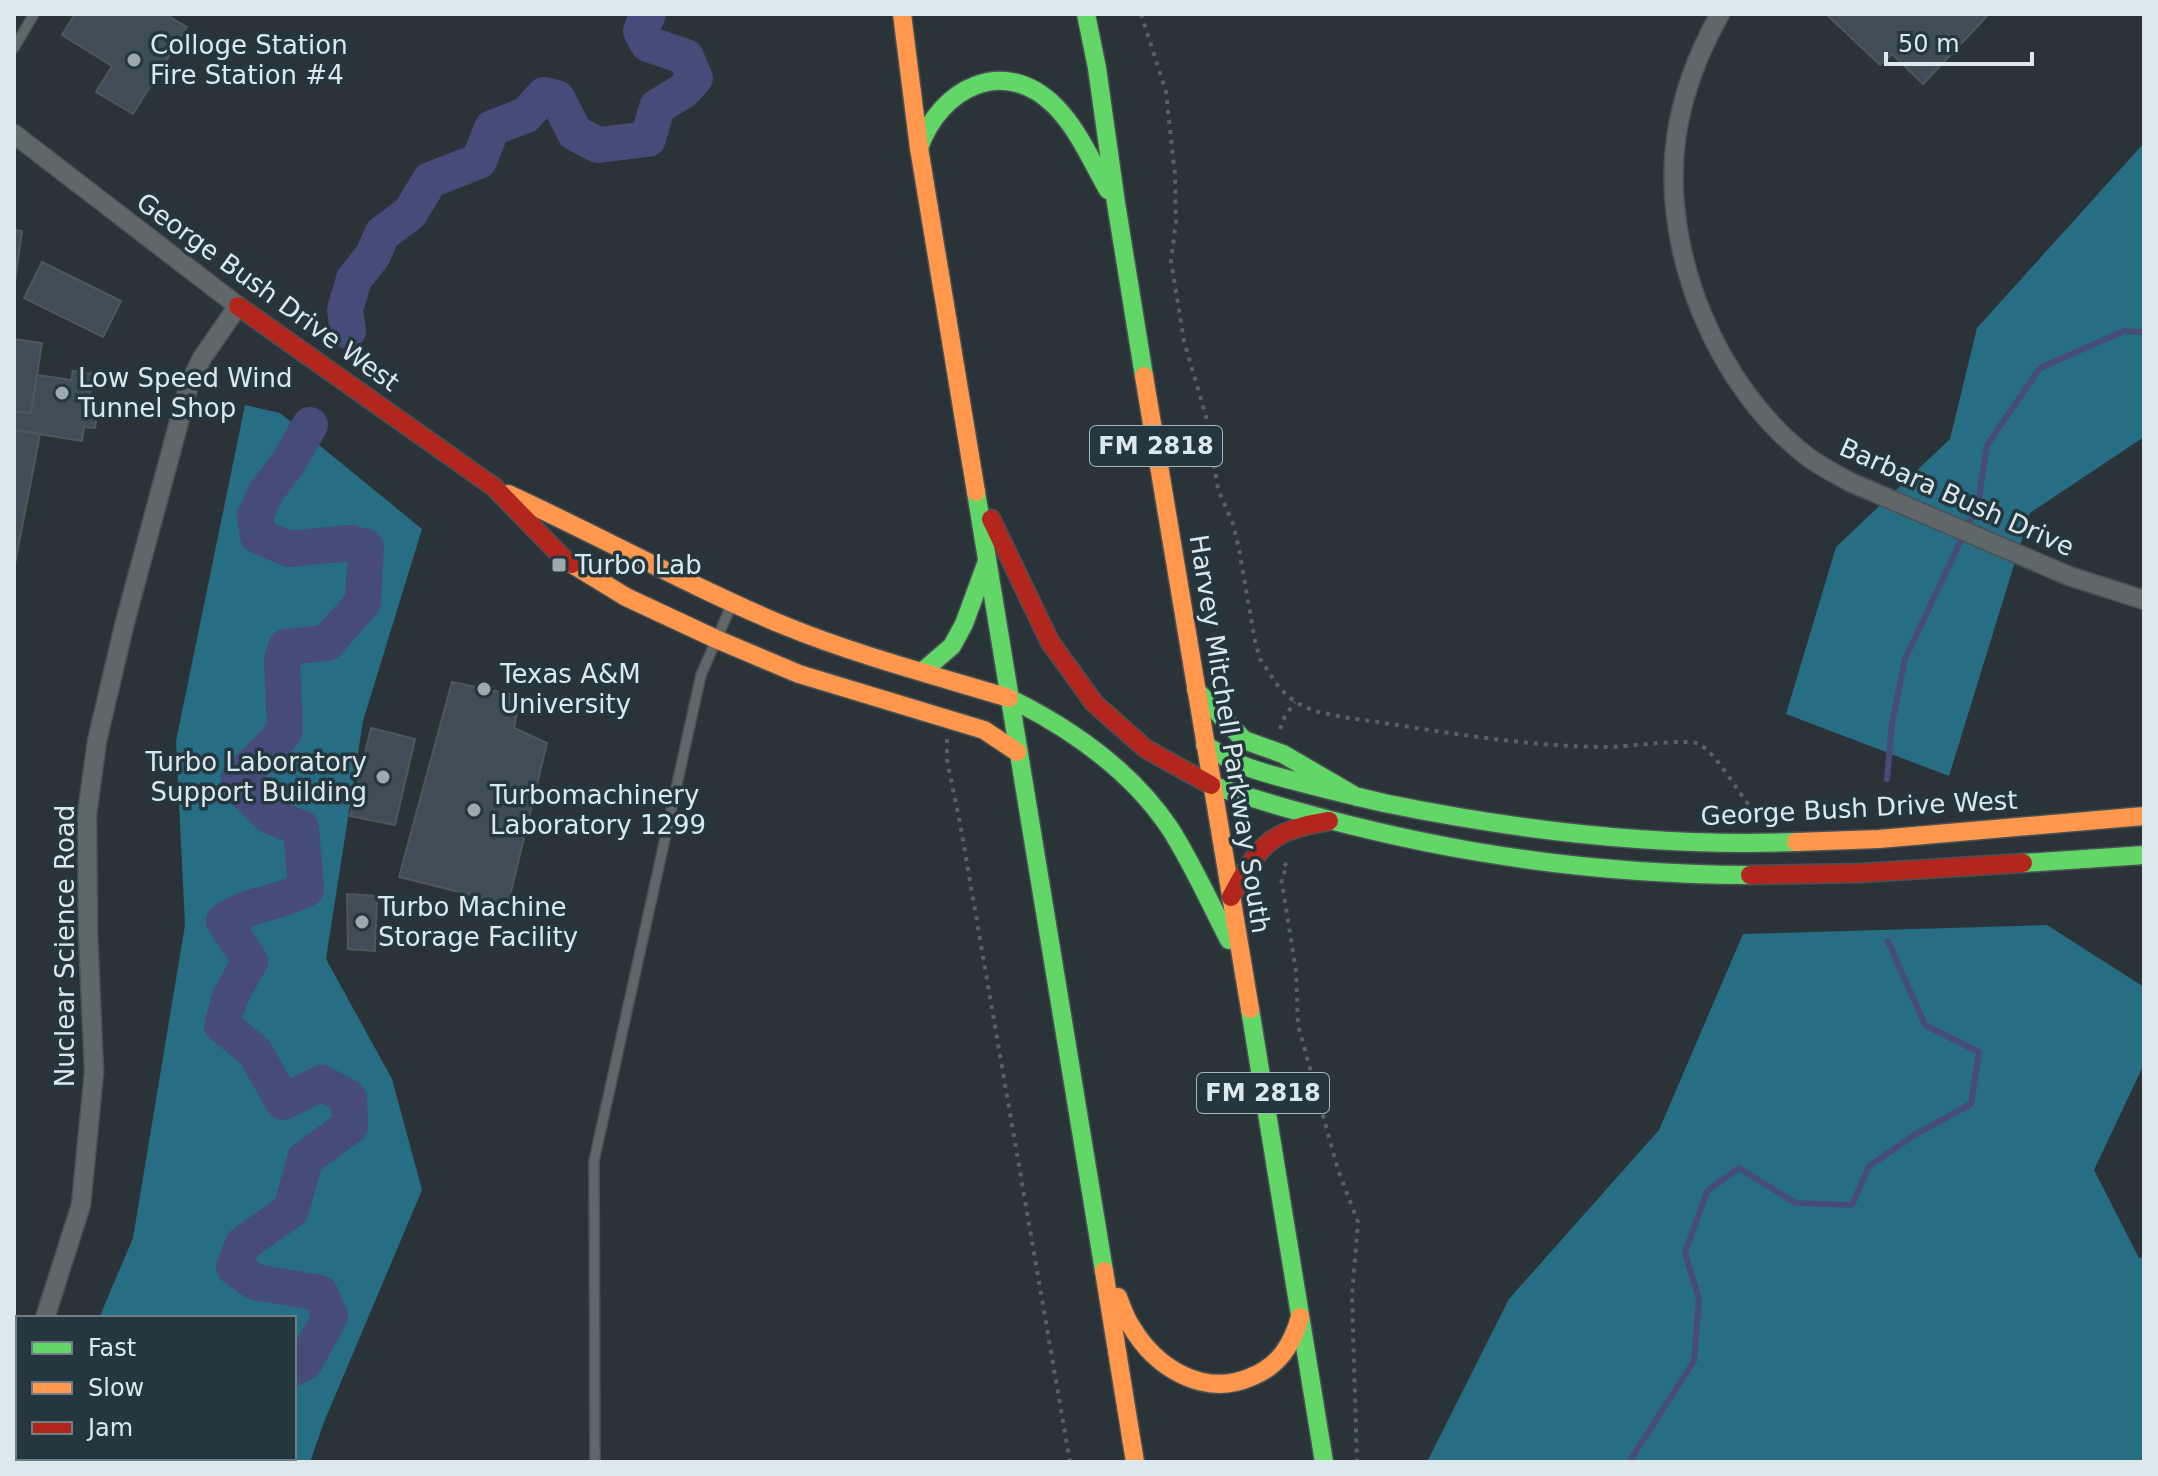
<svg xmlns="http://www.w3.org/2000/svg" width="2158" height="1476" font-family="'DejaVu Sans',sans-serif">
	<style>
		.forest { fill: #276d83 }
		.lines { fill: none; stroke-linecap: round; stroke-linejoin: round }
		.stream { stroke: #464b7a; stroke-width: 6 }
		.river { stroke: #464b7a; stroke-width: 36 }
		.building { fill: #404c56; stroke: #4f575c; stroke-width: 2 }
		.lane-casing { stroke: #485154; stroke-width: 12 }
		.street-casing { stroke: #485154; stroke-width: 21 }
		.fast-casing { stroke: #485154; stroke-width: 21 }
		.slow-casing { stroke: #485154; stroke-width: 21 }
		.jam-casing { stroke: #485154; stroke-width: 21 }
		.path { stroke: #5a6164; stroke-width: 4; stroke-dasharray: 4 6; stroke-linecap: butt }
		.lane { stroke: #60676a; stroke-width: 9 }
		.street { stroke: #60676a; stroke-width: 18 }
		.fast { stroke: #63d668; stroke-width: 18 }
		.slow { stroke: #ff974d; stroke-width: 18 }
		.jam { stroke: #b3261e; stroke-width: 18 }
		.poi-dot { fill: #9ea9ae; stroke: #24373e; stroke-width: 3 }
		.labels { text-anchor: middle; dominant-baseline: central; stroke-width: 7; stroke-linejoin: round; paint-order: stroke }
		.shield { fill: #24373e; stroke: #a6b3b8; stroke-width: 2 }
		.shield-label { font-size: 24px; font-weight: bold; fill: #dde8ed }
		.poi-label { font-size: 26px; fill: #dde8ed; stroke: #24373e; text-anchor: start }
		.street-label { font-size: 26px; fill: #dde8ed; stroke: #24373e }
	</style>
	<rect width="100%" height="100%" fill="#2a3438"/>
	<path class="forest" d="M2144 143V437L2030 513 1949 776 1786 714 1836 547 1950 439 1977 328Z
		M245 405 280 413 422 529 363 721 326 959 392 1079 422 1190 324 1422 310 1462H14V1450L18 1445V1458H294V1318H99L133 1238 185 925 176 741Z
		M2047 925 2144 987V1064L2094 1170 2139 1258 2144 1257V1462H1427L1509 1299 1659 1130 1743 934Z"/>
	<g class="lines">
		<path class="stream" d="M1887 779 1892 723 1905 659 1978 504 1987 445 2040 368 2124 331 2144 332
			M1629 1462 1694 1361 1699 1299 1685 1253 1707 1191 1739 1168 1796 1203 1852 1205 1869 1166 1916 1134 1971 1104 1979 1052 1925 1025 1888 941"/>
		<path class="river" d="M348 331 345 310 354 279 373 255 382 234 410 213 430 180 479 161 492 128 526 115 544 95 557 98 575 133 598 145 648 139 657 107 683 91 695 78 686 57 648 44 641 31 648 14
			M294 1368 305 1362 330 1316 320 1293 255 1282 234 1267 243 1244 291 1210 305 1159 350 1126 349 1098 322 1083 283 1102 255 1052 222 1025 230 997 250 961 224 921C250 903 278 904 306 889L301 828 270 816 243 790 239 778 275 743 285 730 282 659 286 647 327 643 363 602 366 547 350 543 289 549 258 536 255 516 266 492 288 463 310 425
			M189 1458 192 1462
			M142 1462 146 1458
			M276 1462 278 1458"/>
	</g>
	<path class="building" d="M75 14H172L170 17 187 27 133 114 96 92 112 66 62 35Z
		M1826 14H1989L1923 84 1892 54 1880 65Z
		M14 230 22 231 14 289Z
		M42 262 121 301 103 337 24 298Z
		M14 339 42 343 31 413 14 411Z
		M73 371 93 374 88 406 98 408 95 428 84 427 82 441 14 430V411L31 413 37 375 71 380Z
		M14 430 40 434 14 569Z
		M452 682 520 696 514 728 547 743 508 904 399 877Z
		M371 728 415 739 395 825 350 816Z
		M347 894 377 896 375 951 348 949Z"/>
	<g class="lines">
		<defs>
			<path id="lane" d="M14 48 34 14
				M595 1462 594 1161 701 675 731 606"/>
			<path id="street" d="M1720 14C1698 53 1682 95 1676 139 1661 252 1717 388 1808 457 1821 467 1836 474 1850 482L2069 576 2144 600
				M14 134 238 306 202 358 189 385 125 622 97 741 87 814 88 933 94 1072 81 1205 45 1318
				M14 1379 18 1371"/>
			<path id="fast" d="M1086 14 1097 68 1116 203 1144 376
				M919 148C940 88 1004 55 1055 106 1078 129 1092 162 1108 190
				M976 492 1104 1271
				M923 671 952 646 964 624 986 564
				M1196 690 1244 740 1283 754 1357 797
				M1009 698C1072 729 1132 771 1171 830 1193 865 1210 903 1229 940
				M1205 745C1215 751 1226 758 1237 763 1255 771 1276 776 1295 781 1325 789 1354 796 1384 803 1520 831 1657 847 1796 842
				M1211 785C1392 844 1559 874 1750 875
				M2023 863 2144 855
				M1250 1009 1324 1462"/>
			<path id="slow" d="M902 14 919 148 976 492
				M1144 376 1250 1009
				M508 494C600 536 689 586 783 625 856 655 933 675 1009 698
				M572 564 626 597 716 639 799 674 984 730 1017 752
				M1796 842 1879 839 2144 816
				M1104 1271 1135 1462
				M1118 1297C1122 1307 1125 1317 1131 1326 1155 1367 1203 1398 1251 1377 1279 1366 1292 1345 1300 1317"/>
			<path id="jam" d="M238 306 494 487 564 559 572 564
				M991 519 1050 642 1094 703 1146 749 1211 785
				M1750 875 1861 873 2023 863
				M1231 897C1258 846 1270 830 1329 821"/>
		</defs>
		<use href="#lane" class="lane-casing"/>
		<use href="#street" class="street-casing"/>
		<use href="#fast" class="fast-casing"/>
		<use href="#slow" class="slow-casing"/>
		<use href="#jam" class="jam-casing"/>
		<path class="path" d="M1141 14 1166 92 1175 175 1176 222 1171 261 1184 341 1207 420 1218 489 1233 524 1239 549 1255 641 1260 659 1280 689 1295 702 1314 711 1342 717C1430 729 1519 747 1608 747 1626 747 1687 738 1699 744 1717 754 1738 793 1753 810
			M1280 729 1285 716 1295 702
			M947 739V760L960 823 1070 1462
			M1284 863 1288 867 1281 877 1296 971 1298 1025 1338 1170 1358 1222 1352 1295 1357 1462"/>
		<use href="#lane" class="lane"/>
		<use href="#street" class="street"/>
		<use href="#fast" class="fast"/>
		<use href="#slow" class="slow"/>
		<use href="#jam" class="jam"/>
	</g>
	<g class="poi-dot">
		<circle cx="134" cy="60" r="8"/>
		<circle cx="62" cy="393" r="8"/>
		<rect x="551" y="557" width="16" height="16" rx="4"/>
		<circle cx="484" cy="689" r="8"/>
		<circle cx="383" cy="777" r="8"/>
		<circle cx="474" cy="810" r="8"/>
		<circle cx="362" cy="922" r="8"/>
	</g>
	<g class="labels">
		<g class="shield">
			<rect x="1090" y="426" width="132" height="40" rx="6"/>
			<rect x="1197" y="1073" width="132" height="40" rx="6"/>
		</g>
		<g class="shield-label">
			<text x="1156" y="446">FM 2818</text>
			<text x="1263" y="1093">FM 2818</text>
		</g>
		<g class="poi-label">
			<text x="150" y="45">Colloge Station<tspan x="150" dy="30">Fire Station #4</tspan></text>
			<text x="78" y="378">Low Speed Wind<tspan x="78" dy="30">Tunnel Shop</tspan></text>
			<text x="575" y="565">Turbo Lab</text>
			<text x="500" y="674">Texas A&amp;M<tspan x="500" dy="30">University</tspan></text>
			<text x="367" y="762" text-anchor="end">Turbo Laboratory<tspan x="367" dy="30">Support Building</tspan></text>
			<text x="490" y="795">Turbomachinery<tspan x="490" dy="30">Laboratory 1299</tspan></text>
			<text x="378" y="907">Turbo Machine<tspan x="378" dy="30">Storage Facility</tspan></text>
		</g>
		<g class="street-label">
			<text transform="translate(268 292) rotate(36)">George Bush Drive West</text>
			<text transform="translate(1957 497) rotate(24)">Barbara Bush Drive</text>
			<text transform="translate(1230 734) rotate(81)">Harvey Mitchell Parkway South</text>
			<text transform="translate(1859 808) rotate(-3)">George Bush Drive West</text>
			<text transform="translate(65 946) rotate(-90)">Nuclear Science Road</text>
		</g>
	</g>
	<rect width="2158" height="1476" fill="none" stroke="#dde8ed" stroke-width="32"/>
	<rect x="16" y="1316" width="280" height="144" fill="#24373e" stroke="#6e7e84" stroke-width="2"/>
	<rect x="32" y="1342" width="40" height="12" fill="#63d668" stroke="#6e7e84" stroke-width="2"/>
	<text x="88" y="1356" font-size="24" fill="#dde8ed">Fast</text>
	<rect x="32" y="1382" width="40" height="12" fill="#ff974d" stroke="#6e7e84" stroke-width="2"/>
	<text x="88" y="1396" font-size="24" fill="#dde8ed">Slow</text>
	<rect x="32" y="1422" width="40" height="12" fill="#b3261e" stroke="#6e7e84" stroke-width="2"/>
	<text x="88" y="1436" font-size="24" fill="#dde8ed">Jam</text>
	<path d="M1886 52v12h146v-12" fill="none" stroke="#dde8ed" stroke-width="4"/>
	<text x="1898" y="52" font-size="24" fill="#dde8ed" stroke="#24373e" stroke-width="6" paint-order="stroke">50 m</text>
</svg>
